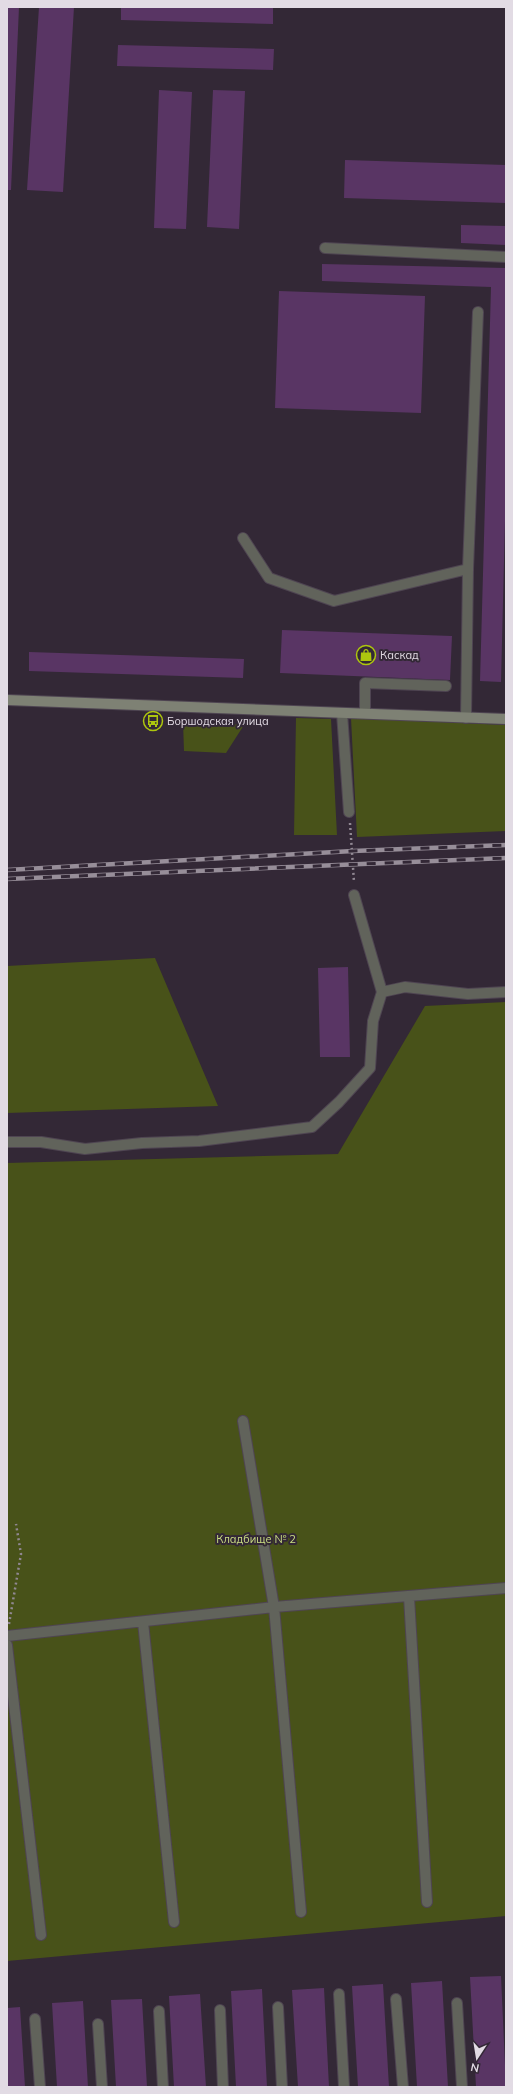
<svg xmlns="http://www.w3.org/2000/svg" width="513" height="2094" font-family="Mulish,sans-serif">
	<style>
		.green { fill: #485219 }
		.building { fill: #593564 }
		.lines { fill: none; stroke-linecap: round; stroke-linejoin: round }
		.lane-casing { stroke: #4f4552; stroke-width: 12 }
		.secondary-casing { stroke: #4f4552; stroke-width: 12 }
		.path { stroke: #918893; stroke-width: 2.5; stroke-dasharray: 2 3; stroke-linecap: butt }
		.lane { stroke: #61635b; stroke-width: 10 }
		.secondary { stroke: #7e8174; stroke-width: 10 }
		.rail-casing { stroke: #978e99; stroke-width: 4.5 }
		.rail { stroke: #332836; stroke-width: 3; stroke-dasharray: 9; stroke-linecap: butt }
		.labels { text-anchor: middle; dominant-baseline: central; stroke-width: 4; stroke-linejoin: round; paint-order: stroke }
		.poi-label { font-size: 11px; fill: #e2dbe4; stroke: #332836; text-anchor: start }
		.park-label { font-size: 11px; fill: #ccdf84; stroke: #332836 }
	</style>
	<rect width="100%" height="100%" fill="#332836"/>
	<path class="green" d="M296 718 331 719 337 835H294Z
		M351 718 506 725V831L357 837Z
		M183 722 244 725 226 753 184 751Z
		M155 958 218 1106 7 1113V966Z
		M506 1002V1916L7 1961V1163L338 1154 425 1006Z"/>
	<path class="building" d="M7 7H19L11 190H7Z
		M39 7H74L63 192 27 190Z
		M121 7H273V24L121 20Z
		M118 45 274 49 273 70 117 66Z
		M159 90 192 92 186 229 154 228Z
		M213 90 245 91 239 229 207 227Z
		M345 160 506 165V203L344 198Z
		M461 225 506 226V245L461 243Z
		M322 264 506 268V481L501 682 480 681 491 287 322 281Z
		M279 291 425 296 421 413 275 408Z
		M282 630 452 636 450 680 280 673Z
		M29 652 244 659 243 678 29 671Z
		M348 967 350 1057H320L318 968Z
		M501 1976 506 2087H476L470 1977Z
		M442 1981 448 2087H417L411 1983Z
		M383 1984 389 2087H358L352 1986Z
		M324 1988 329 2087H298L292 1990Z
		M262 1989 267 2087H236L231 1991Z
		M200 1994 206 2087H174L169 1996Z
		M142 1999 147 2087H116L111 2000Z
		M83 2001 88 2087H57L52 2003Z
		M20 2007 25 2087H7V2008Z"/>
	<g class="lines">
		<defs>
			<path id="lane" d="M325 248 506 257
				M243 538 269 578 334 601 468 569
				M342 713 349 812
				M365 713V683L446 686
				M466 718 468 569 478 312
				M382 992 405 987 468 994 506 992
				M7 1142H41L85 1149 142 1143 199 1141 312 1127 339 1102 370 1068 373 1021 382 992 354 895
				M243 1421 274 1607 301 1912
				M409 1597 427 1902
				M143 1622 174 1922
				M7 1636 274 1607 506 1588
				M7 1645 41 1935
				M339 1994 344 2087
				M396 1999 403 2087
				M457 2003 462 2087
				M278 2007 282 2087
				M220 2010 223 2087
				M159 2011 163 2087
				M35 2019 40 2087
				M98 2024 102 2087"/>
			<path id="secondary" d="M7 700 506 719"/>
		</defs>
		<use href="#lane" class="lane-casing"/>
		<use href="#secondary" class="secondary-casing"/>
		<path class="path" d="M350 823 354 882
			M9 1624 21 1554 16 1524"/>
		<use href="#lane" class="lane"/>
		<use href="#secondary" class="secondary"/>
		<defs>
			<path id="rail" d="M7 870 353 851 506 845
				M7 879 506 858"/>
		</defs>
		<use href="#rail" class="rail-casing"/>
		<use href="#rail" class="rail"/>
	</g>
	<defs>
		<symbol id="shop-ring" viewBox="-11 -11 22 22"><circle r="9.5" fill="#332836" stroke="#adc60e" stroke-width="1.5"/><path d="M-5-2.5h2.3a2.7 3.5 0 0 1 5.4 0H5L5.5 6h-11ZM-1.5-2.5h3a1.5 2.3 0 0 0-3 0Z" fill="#adc60e"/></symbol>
		<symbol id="bus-ring" viewBox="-11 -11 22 22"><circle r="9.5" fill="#332836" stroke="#adc60e" stroke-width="1.5"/><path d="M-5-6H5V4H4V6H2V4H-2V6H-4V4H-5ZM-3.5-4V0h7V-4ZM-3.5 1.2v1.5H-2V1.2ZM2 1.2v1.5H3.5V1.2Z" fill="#adc60e"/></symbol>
	</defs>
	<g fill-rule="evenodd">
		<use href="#shop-ring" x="355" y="644" width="22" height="22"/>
		<use href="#bus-ring" x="142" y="710" width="22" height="22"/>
	</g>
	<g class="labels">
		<g class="poi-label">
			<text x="380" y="655">Каскад</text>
			<text x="167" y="721">Боршодская улица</text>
		</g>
		<g class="park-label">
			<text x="256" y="1539">Кладбище № 2</text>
		</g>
	</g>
	<rect width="513" height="2094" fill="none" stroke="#e2dbe4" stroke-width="16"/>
	<g transform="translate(477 2058) rotate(192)" stroke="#332836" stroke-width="3" paint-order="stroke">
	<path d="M0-3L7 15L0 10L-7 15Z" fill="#e2dbe4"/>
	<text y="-6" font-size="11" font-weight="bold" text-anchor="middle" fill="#e2dbe4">N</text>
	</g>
</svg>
